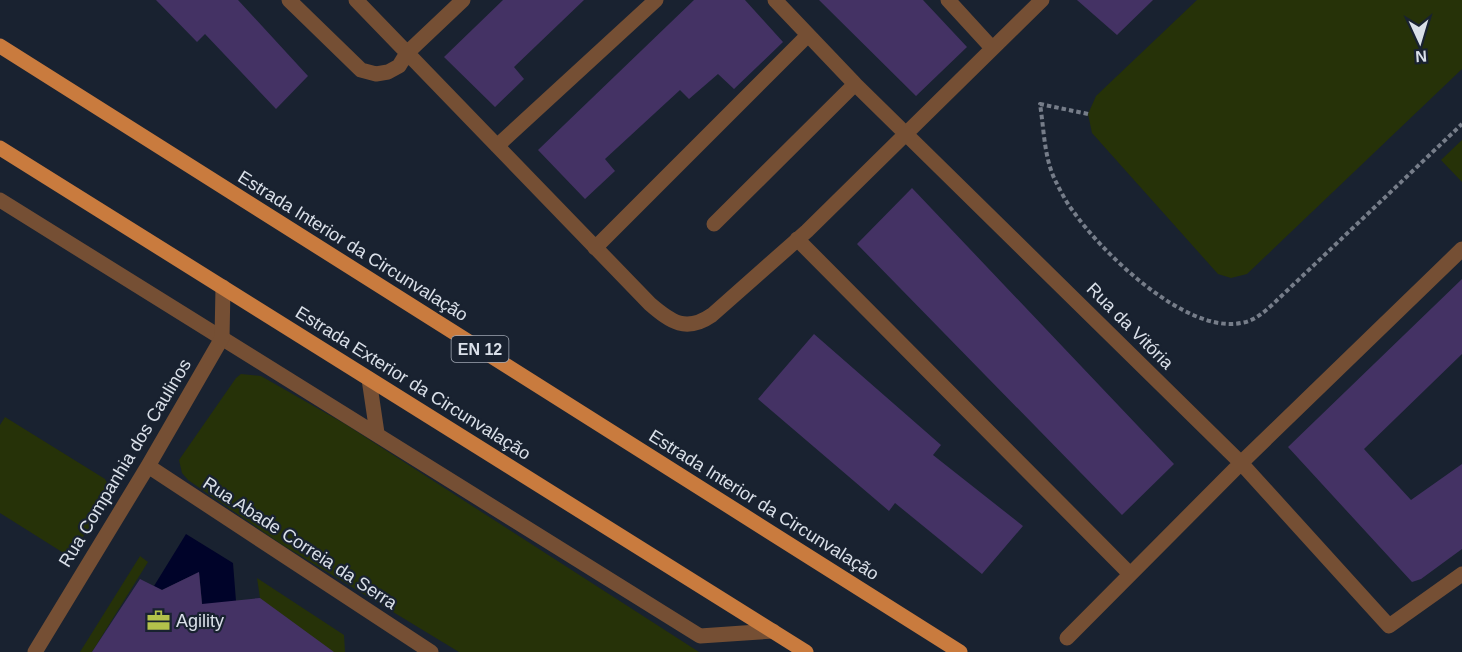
<svg xmlns="http://www.w3.org/2000/svg" width="1462" height="652" font-family="Arial,sans-serif">
	<style>
		.green { fill: #263208 }
		.water { fill: #000329 }
		.building { fill: #443264 }
		.lines { fill: none; stroke-linecap: round; stroke-linejoin: round }
		.path { stroke: #767d89; stroke-width: 4; stroke-dasharray: 4.5 3; stroke-linecap: butt }
		.service { stroke: #754f34; stroke-width: 15 }
		.minor { stroke: #754f34; stroke-width: 15 }
		.primary { stroke: #c97b3e; stroke-width: 15 }
		.labels { text-anchor: middle; dominant-baseline: central; stroke-width: 4.5; stroke-linejoin: round; paint-order: stroke }
		.shield { fill: #192230; stroke: #a0a7b2; stroke-width: 1.5 }
		.shield-label { font-size: 16px; font-weight: bold; fill: #dae0e9 }
		.street-label { font-size: 18px; fill: #dae0e9; stroke: #192230 }
		.poi-label { font-size: 18px; fill: #dae0e9; stroke: #192230; text-anchor: start }
	</style>
	<rect width="100%" height="100%" fill="#192230"/>
	<path class="green" d="M1197 0H1462V69L1247 274 1231 278 1218 274 1092 133 1088 114 1096 96Z
		M1462 140V182L1441 160Z
		M241 374 261 376 345 424 699 652H459L281 544 188 480 182 473 179 460 236 378Z
		M5 417 105 479C110 487 109 494 105 503L70 557 0 513V425Z
		M140 556 148 562 92 652H80Z
		M257 578 344 635 345 652H318L260 598Z"/>
	<path class="water" d="M186 534 233 563 240 652H207L199 572 162 590 154 586Z"/>
	<path class="building" d="M156 0H238L308 76 276 109 205 34 197 42Z
		M503 0H584L514 67 524 79 495 107 444 57Z
		M694 0H745L783 42 734 89 718 74 689 99 680 90 605 159 615 171 585 199 538 150Z
		M819 0H923L967 47 916 96Z
		M1077 0H1153L1117 35Z
		M912 188 1174 464 1122 515 857 244Z
		M1462 279V354L1364 449 1411 500 1462 464V549L1421 579 1412 582 1288 447Z
		M814 334 941 445 933 455 1023 526 982 574 895 503 889 511 758 399Z
		M199 572 202 604 260 598 334 652H92L140 579 162 590Z"/>
	<g class="lines">
		<path class="path" d="M1088 114 1040 104C1044 129 1044 157 1055 180 1060 190 1066 202 1073 211 1102 253 1186 334 1241 323 1254 321 1263 313 1272 305L1462 124"/>
		<path class="service" d="M289 0 361 70 376 74 388 72 399 66 407 53 463 0
			M356 0 650 304C671 322 686 333 712 315L807 231 1042 0
			M775 0 855 84 1241 463 1462 249
			M948 0 992 48
			M497 146 656 0
			M0 200 700 636 773 631
			M714 224 855 84
			M797 239 1130 574
			M595 248 808 35
			M369 379 377 433
			M1067 638 1241 463 1389 626 1462 574"/>
		<path class="minor" d="M148 466 431 652
			M35 652 148 466 222 338 223 287"/>
		<path class="primary" d="M0 46 960 652
			M0 148 806 652"/>
	</g>
	<defs>
		<symbol id="office-bare" viewBox="-9 -9 18 18"><path d="M-6-3h4V-5.5h4V-3h4V5H-6ZM-1-4.5V-3h2v-1.5ZM-6 0V1H6V0Z" fill="#b3c24b" stroke="#192230" stroke-width="2.5" paint-order="stroke"/></symbol>
	</defs>
	<g fill-rule="evenodd">
		<use href="#office-bare" x="142" y="604" width="33" height="33"/>
	</g>
	<g class="labels">
		<rect class="shield" x="451.5" y="336" width="57" height="26" rx="4.5"/>
		<g class="shield-label">
			<text x="480" y="349">EN 12</text>
		</g>
		<g class="street-label">
			<text transform="translate(353 246) rotate(32)">Estrada Interior da Circunvalação</text>
			<text transform="translate(1130 326) rotate(45)">Rua da Vitória</text>
			<text transform="translate(413 383) rotate(32)">Estrada Exterior da Circunvalação</text>
			<text transform="translate(125 463) rotate(-59)">Rua Companhia dos Caulinos</text>
			<text transform="translate(764 505) rotate(32)">Estrada Interior da Circunvalação</text>
			<text transform="translate(300 543) rotate(33)">Rua Abade Correia da Serra</text>
		</g>
		<g class="poi-label">
			<text x="176" y="621">Agility</text>
		</g>
	</g>
	<g transform="translate(1420 42) rotate(176)" stroke="#192230" stroke-width="4.5" paint-order="stroke">
	<path d="M0-4.5L10 22L0 15L-10 22Z" fill="#dae0e9"/>
	<text y="-9" font-size="16" font-weight="bold" text-anchor="middle" fill="#dae0e9">N</text>
	</g>
</svg>
